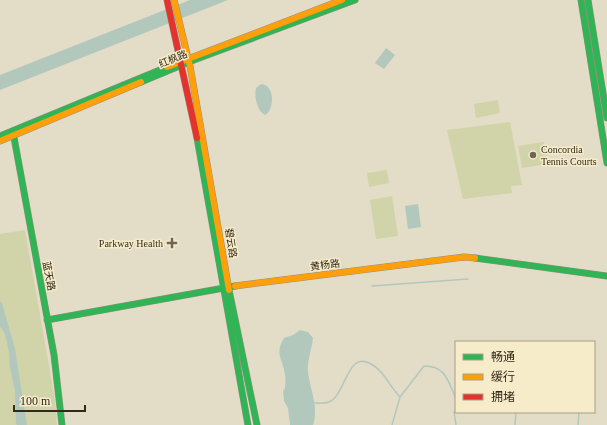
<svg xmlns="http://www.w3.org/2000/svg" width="607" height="425" font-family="'Times New Roman','Noto Sans SC',serif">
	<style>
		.green { fill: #d1d3a8 }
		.water { fill: #b3c8bc }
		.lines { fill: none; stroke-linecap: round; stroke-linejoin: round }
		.stream { stroke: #b3c8bc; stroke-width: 1.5 }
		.fast-casing { stroke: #978f81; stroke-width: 7 }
		.slow-casing { stroke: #978f81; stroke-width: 7 }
		.jam-casing { stroke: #978f81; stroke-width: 7 }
		.fast { stroke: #30b455; stroke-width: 6 }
		.slow { stroke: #ff9f0a; stroke-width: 6 }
		.jam { stroke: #e5322d; stroke-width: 6 }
		.poi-dot { fill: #716757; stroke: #f6ecca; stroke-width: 1.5 }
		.labels { text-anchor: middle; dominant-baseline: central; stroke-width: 3; stroke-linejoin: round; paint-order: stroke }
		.street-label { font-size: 10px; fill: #34281a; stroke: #f6ecca }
		.poi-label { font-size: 10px; fill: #34281a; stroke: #f6ecca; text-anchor: start }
	</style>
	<rect width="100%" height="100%" fill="#e3dcc7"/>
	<path class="green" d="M498 100 500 113 476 118 474 104Z
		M510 122 522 185 511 186 512 193 463 199 447 130Z
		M544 142 548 164 522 168 518 146Z
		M387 170 389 183 369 187 367 173Z
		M392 196 398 236 376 239 370 200Z
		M25 230 55 400 57 425H0V234Z"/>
	<path class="water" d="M190 0H228L0 90V75Z
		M386 48 395 55 384 69 375 63Z
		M261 84C276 85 274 110 265 115 257 111 254 96 256 88Z
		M418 204 421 227 408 229 405 206Z
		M0 301 2 303 15 349 27 425H17L16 423 15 391 10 368 9 352 5 334 0 326Z
		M300 330 308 332 313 338C312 349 307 360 308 372 310 390 319 407 313 425H290L288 408 284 401 283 391 285 388C285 384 286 379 285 375 283 359 274 354 284 338L293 335Z"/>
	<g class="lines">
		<path class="stream" d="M372 286 468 279
			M313 403C318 403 324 404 329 402 345 396 347 352 369 363 383 369 390 387 400 397
			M392 425 400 397 424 366C446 366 448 381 456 399
			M456 425 454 412 456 409
			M515 425 516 412
			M578 425 579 412"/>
		<defs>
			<path id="fast" d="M581 0 607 163
				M588 0 607 118
				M141 82 194 60 355 0
				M13 132 54 355 62 425
				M0 136 167 67
				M197 138 248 425
				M475 258 607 276
				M229 290 257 425
				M47 320 235 286"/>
			<path id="slow" d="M174 0 190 66 229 290
				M167 67 342 0
				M0 141 141 82
				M235 286 464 257 475 258"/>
			<path id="jam" d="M167 0 197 138"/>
		</defs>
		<use href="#fast" class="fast-casing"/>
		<use href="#slow" class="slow-casing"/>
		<use href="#jam" class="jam-casing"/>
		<use href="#fast" class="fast"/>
		<use href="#slow" class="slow"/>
		<use href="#jam" class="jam"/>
	</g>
	<g class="poi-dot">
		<circle cx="533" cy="155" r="4"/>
		<path d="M170 237h4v4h4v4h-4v4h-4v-4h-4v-4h4z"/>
	</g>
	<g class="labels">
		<g class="street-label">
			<text transform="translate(173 59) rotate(-22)">红枫路</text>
			<text transform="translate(231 243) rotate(81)">碧云路</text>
			<text transform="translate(325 265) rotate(-7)">黄杨路</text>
			<text transform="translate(49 276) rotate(79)">蓝天路</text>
		</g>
		<g class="poi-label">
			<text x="541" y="149">Concordia<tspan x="541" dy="12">Tennis Courts</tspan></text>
			<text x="163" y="243" text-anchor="end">Parkway Health</text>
		</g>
	</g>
	<rect x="455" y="341" width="140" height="72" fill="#f6ecca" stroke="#a89e84"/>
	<rect x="463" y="354" width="20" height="6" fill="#30b455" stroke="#a89e84"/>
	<text x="491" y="361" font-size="12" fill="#34281a">畅通</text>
	<rect x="463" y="374" width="20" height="6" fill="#ff9f0a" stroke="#a89e84"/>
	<text x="491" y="381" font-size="12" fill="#34281a">缓行</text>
	<rect x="463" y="394" width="20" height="6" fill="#e5322d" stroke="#a89e84"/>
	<text x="491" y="401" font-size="12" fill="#34281a">拥堵</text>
	<path d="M14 405v6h71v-6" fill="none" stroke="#34281a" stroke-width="2"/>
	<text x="20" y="405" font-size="12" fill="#34281a" stroke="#f6ecca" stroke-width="3" paint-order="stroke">100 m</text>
</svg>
